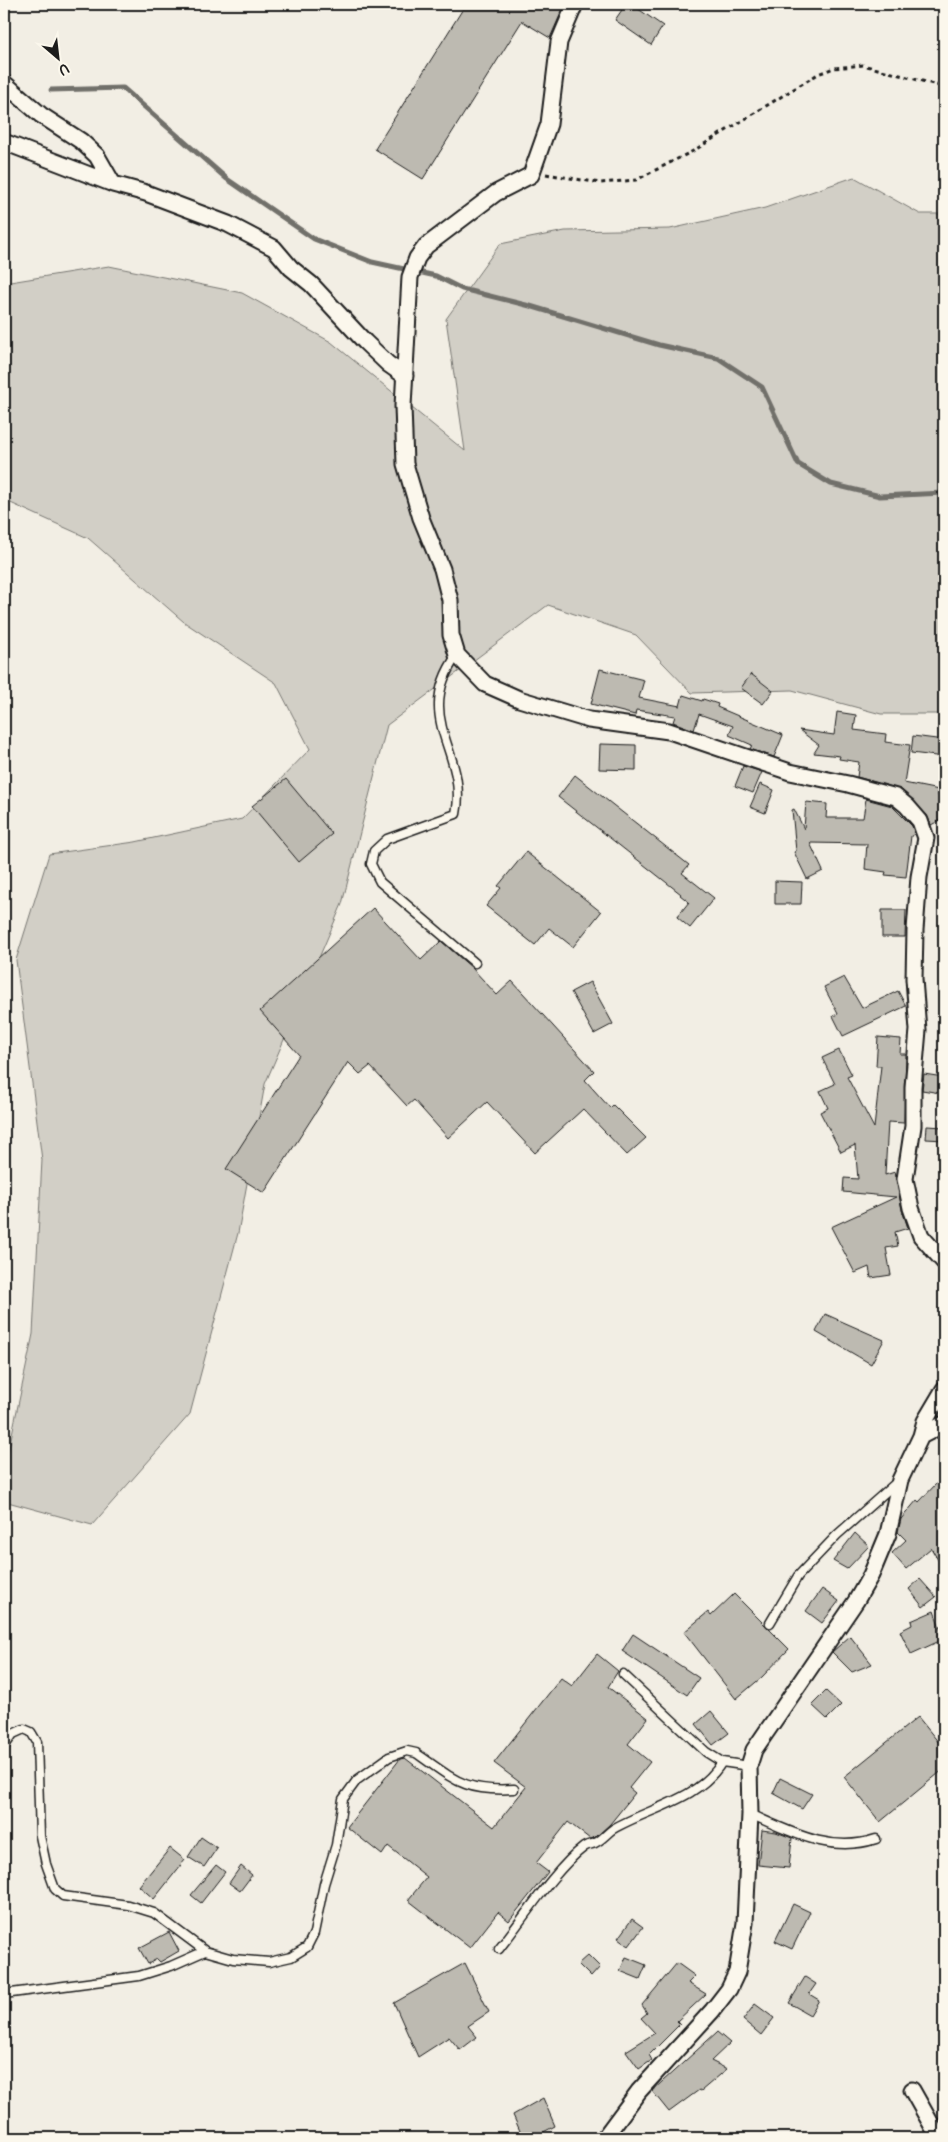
<svg xmlns="http://www.w3.org/2000/svg" width="948" height="2142" font-family="Pangolin,sans-serif">
	<style>
		.green { fill: #d2cfc6; stroke: #777671 }
		.lines { fill: none; stroke-linecap: round; stroke-linejoin: round }
		.stream { stroke: #716f6b; stroke-width: 5 }
		.building { fill: #bdbab1; stroke: #1c1c1c }
		.lane-casing { stroke: #1c1c1c; stroke-width: 11 }
		.street-casing { stroke: #1c1c1c; stroke-width: 19 }
		.path { stroke: #1c1c1c; stroke-width: 3; stroke-dasharray: 4 4; stroke-linecap: butt }
		.lane { stroke: #fbf7ec; stroke-width: 8 }
		.street { stroke: #fbf7ec; stroke-width: 15 }
	</style>
	<rect width="100%" height="100%" fill="#f2eee4"/>
	<filter id="ink" filterUnits="userSpaceOnUse"><feTurbulence type="fractalNoise" baseFrequency=".02" numOctaves="2"/><feDisplacementMap in="SourceGraphic" scale="10" xChannelSelector="R" yChannelSelector="G"/><feConvolveMatrix kernelMatrix="1 2 1 2 8 2 1 2 1" color-interpolation-filters="sRGB"/></filter>
	<g filter="url(#ink)">
		<path class="green" d="M854 177 920 214H944V714H881L792 690 692 693 636 635 548 605 387 725 342 904 265 1084 238 1233 190 1414 92 1525 4 1501V1472L33 1334 42 1160 16 960 49 854 135 842 242 819 310 749 276 683 184 622 88 538 4 500V283L109 266 242 293 331 342 465 451 446 319 500 244 565 231 670 229 765 208Z"/>
		<g class="lines">
			<path class="stream" d="M51 90 123 88 227 179 314 239 372 262 436 276 462 289 530 306 659 345 718 358 762 387 798 464 831 484 880 496 944 493"/>
		</g>
		<path class="building" d="M466 4H565L550 38 522 21 423 179 375 149Z
			M626 4H631L663 26 651 45 615 20Z
			M600 669 644 680 639 698 680 706 683 695 702 701 703 699 718 704 717 707 783 735 774 757 750 749 752 745 729 735 733 726 699 714 694 730 673 722 675 716 636 710 635 715 591 704Z
			M751 674 773 691 763 704 741 688Z
			M837 712 856 715 854 730 886 734 885 742 910 745 904 783 939 790 938 796 944 797V818L931 825 927 815 902 790 857 777 859 762 839 759 840 756 814 753 819 745 799 730 834 735Z
			M913 736 944 740V757L911 753Z
			M600 744 636 745V770L599 769Z
			M743 766 762 772 753 793 735 786Z
			M575 775 689 865 682 873 714 898 690 928 677 917 689 902 680 895 681 894 558 797Z
			M286 779 332 834 299 862 252 806Z
			M760 784 774 790 765 813 750 807Z
			M866 799 892 806 912 826 915 834 911 836 906 877 885 875 886 872 865 869 867 844 810 843 823 871 807 879 794 852 796 851 792 810 794 809 804 829 806 802 827 804 826 818H863Z
			M526 852 601 912 573 947 549 928 535 945 486 906 501 888 498 886Z
			M775 881 802 882 801 904H775Z
			M373 908 421 960 441 941 472 968 497 995 512 981 594 1071 585 1080 610 1108 613 1105 646 1138 627 1155 583 1109 535 1153 487 1102 448 1138 414 1100 407 1106 370 1066 360 1074 348 1062 264 1193 226 1169 299 1055 260 1011Z
			M882 910H906L905 937H882Z
			M844 977 862 1008 898 991 906 1006 843 1036 833 1016 838 1014 824 987Z
			M590 982 613 1024 594 1034 571 992Z
			M878 1037 901 1039 900 1054H906L904 1123 888 1122 885 1175 895 1172 902 1210 908 1228 895 1232 898 1246 886 1248 891 1275 871 1278 869 1267 855 1273 831 1227 896 1197 843 1192 844 1178 858 1179 855 1145 841 1152 820 1112 828 1108 820 1091 835 1084 822 1058 839 1050 852 1075 847 1077 874 1128 881 1066H876Z
			M924 1074 943 1077 940 1093 922 1090Z
			M927 1126 944 1127V1140L926 1139Z
			M825 1314 884 1340 871 1364 816 1332Z
			M937 1483 944 1490V1570L931 1548 906 1569 892 1553 906 1540 898 1532 901 1519 917 1500 919 1502Z
			M855 1533 869 1546 847 1569 833 1561Z
			M920 1579 936 1597 923 1607 909 1589Z
			M822 1589 839 1601 822 1623 806 1611Z
			M734 1594 789 1649 762 1677 736 1699 684 1632 708 1612 711 1616Z
			M934 1611 944 1639 911 1654 900 1631 912 1625 911 1621Z
			M633 1634 699 1678 687 1695 622 1651Z
			M850 1636 872 1664 852 1672 832 1652Z
			M597 1654 618 1671 608 1687 648 1718 628 1744 650 1762 629 1788 635 1793 610 1824 597 1836 590 1839 568 1822 536 1863 548 1872 509 1921 498 1912 470 1948 408 1900 427 1877 388 1846 382 1855 347 1827 400 1759 405 1758 494 1827 526 1787 494 1763 561 1678 572 1686Z
			M826 1691 841 1705 827 1719 812 1705Z
			M711 1711 729 1733 713 1745 696 1724Z
			M918 1717 944 1749V1769L880 1822 844 1777Z
			M780 1778 812 1794 802 1809 773 1793Z
			M762 1830 776 1832 792 1838 789 1868 758 1865Z
			M201 1837 217 1848 204 1867 188 1857Z
			M170 1848 185 1860 154 1899 139 1886Z
			M216 1865 225 1872 201 1903 191 1895Z
			M241 1866 252 1875 240 1891 229 1883Z
			M793 1904 810 1912 792 1949 775 1941Z
			M632 1919 643 1927 629 1946 618 1938Z
			M169 1932 179 1951 160 1962 157 1959 148 1964 139 1948Z
			M588 1955 600 1967 591 1977 578 1964Z
			M626 1957 646 1965 640 1979 620 1971Z
			M465 1963 489 2012 468 2026 477 2037 460 2050 449 2037 418 2057 394 2003Z
			M677 1963 695 1976 688 1983 706 1994 677 2021 680 2024 649 2055 652 2060 639 2069 626 2051 655 2033 641 2018 647 2013 642 2005Z
			M805 1977 816 1984 809 1994 819 2000 810 2015 789 2003Z
			M755 2004 774 2018 761 2035 743 2020Z
			M717 2032 730 2043 711 2061 727 2069 701 2091 699 2090 669 2112 652 2091Z
			M543 2098 555 2126 532 2138H523L513 2115Z"/>
		<g class="lines">
			<defs>
				<path id="lane" d="M457 655C411 720 469 752 456 814L387 839 374 851 371 864 380 882 475 963
					M770 1623 798 1576 837 1535 898 1481
					M623 1674 706 1752 722 1762 749 1766
					M4 1747 13 1734 24 1729 31 1732 37 1742 40 1836 46 1864 55 1889 63 1896 128 1905 154 1913 205 1951 233 1959 269 1962 291 1957 307 1947 314 1933 324 1884 336 1845 343 1799 357 1780 389 1757 407 1751 416 1753C455 1780 464 1792 514 1789
					M750 1814C791 1832 831 1854 876 1839
					M499 1949C523 1919 555 1869 584 1847 588 1844 591 1845 595 1843 602 1840 607 1833 613 1829 649 1808 699 1800 722 1762
					M4 1994 139 1976 171 1966 205 1951"/>
				<path id="street" d="M575 4 559 42 549 124 531 175 496 193 426 246 417 258 410 277 403 406 405 464 421 518 442 569 450 600 451 635 457 655 485 684 519 699 589 720 669 731 790 772 848 784 896 797 907 806 920 821 926 838 919 877 915 930 914 979 918 1030 913 1087V1126L905 1179 911 1208 921 1236 944 1262
					M4 83 41 115 81 141 97 156 113 184
					M4 142 113 184 146 193 228 224 274 248 291 268 311 284 365 342 388 364 405 376
					M921 1436 944 1424
					M912 2090 939 2138
					M604 2138 639 2091 712 2011 729 1989 737 1972 745 1923 750 1814 749 1766 754 1750 856 1601 871 1575 888 1534 900 1480 921 1436 925 1421 944 1389"/>
			</defs>
			<use href="#lane" class="lane-casing"/>
			<use href="#street" class="street-casing"/>
			<path class="path" d="M546 174 600 183 636 180 693 151 818 74 834 68 863 65 944 87"/>
			<use href="#lane" class="lane"/>
			<use href="#street" class="street"/>
		</g>
	</g>
	<rect width="948" height="2142" fill="none" stroke="#fbf7ec" stroke-width="20"/>
	<rect x="10" y="10" width="928" height="2122" fill="none" stroke="#1c1c1c" stroke-width="2" filter="url(#ink)"/>
	<g transform="translate(58 58) rotate(152)" stroke="#fbf7ec" stroke-width="4" paint-order="stroke">
	<path d="M0-4L9 19L0 12L-9 19Z" fill="#1c1c1c"/>
	<text y="-8" font-size="14" font-weight="bold" text-anchor="middle" fill="#1c1c1c">U</text>
	</g>
</svg>
